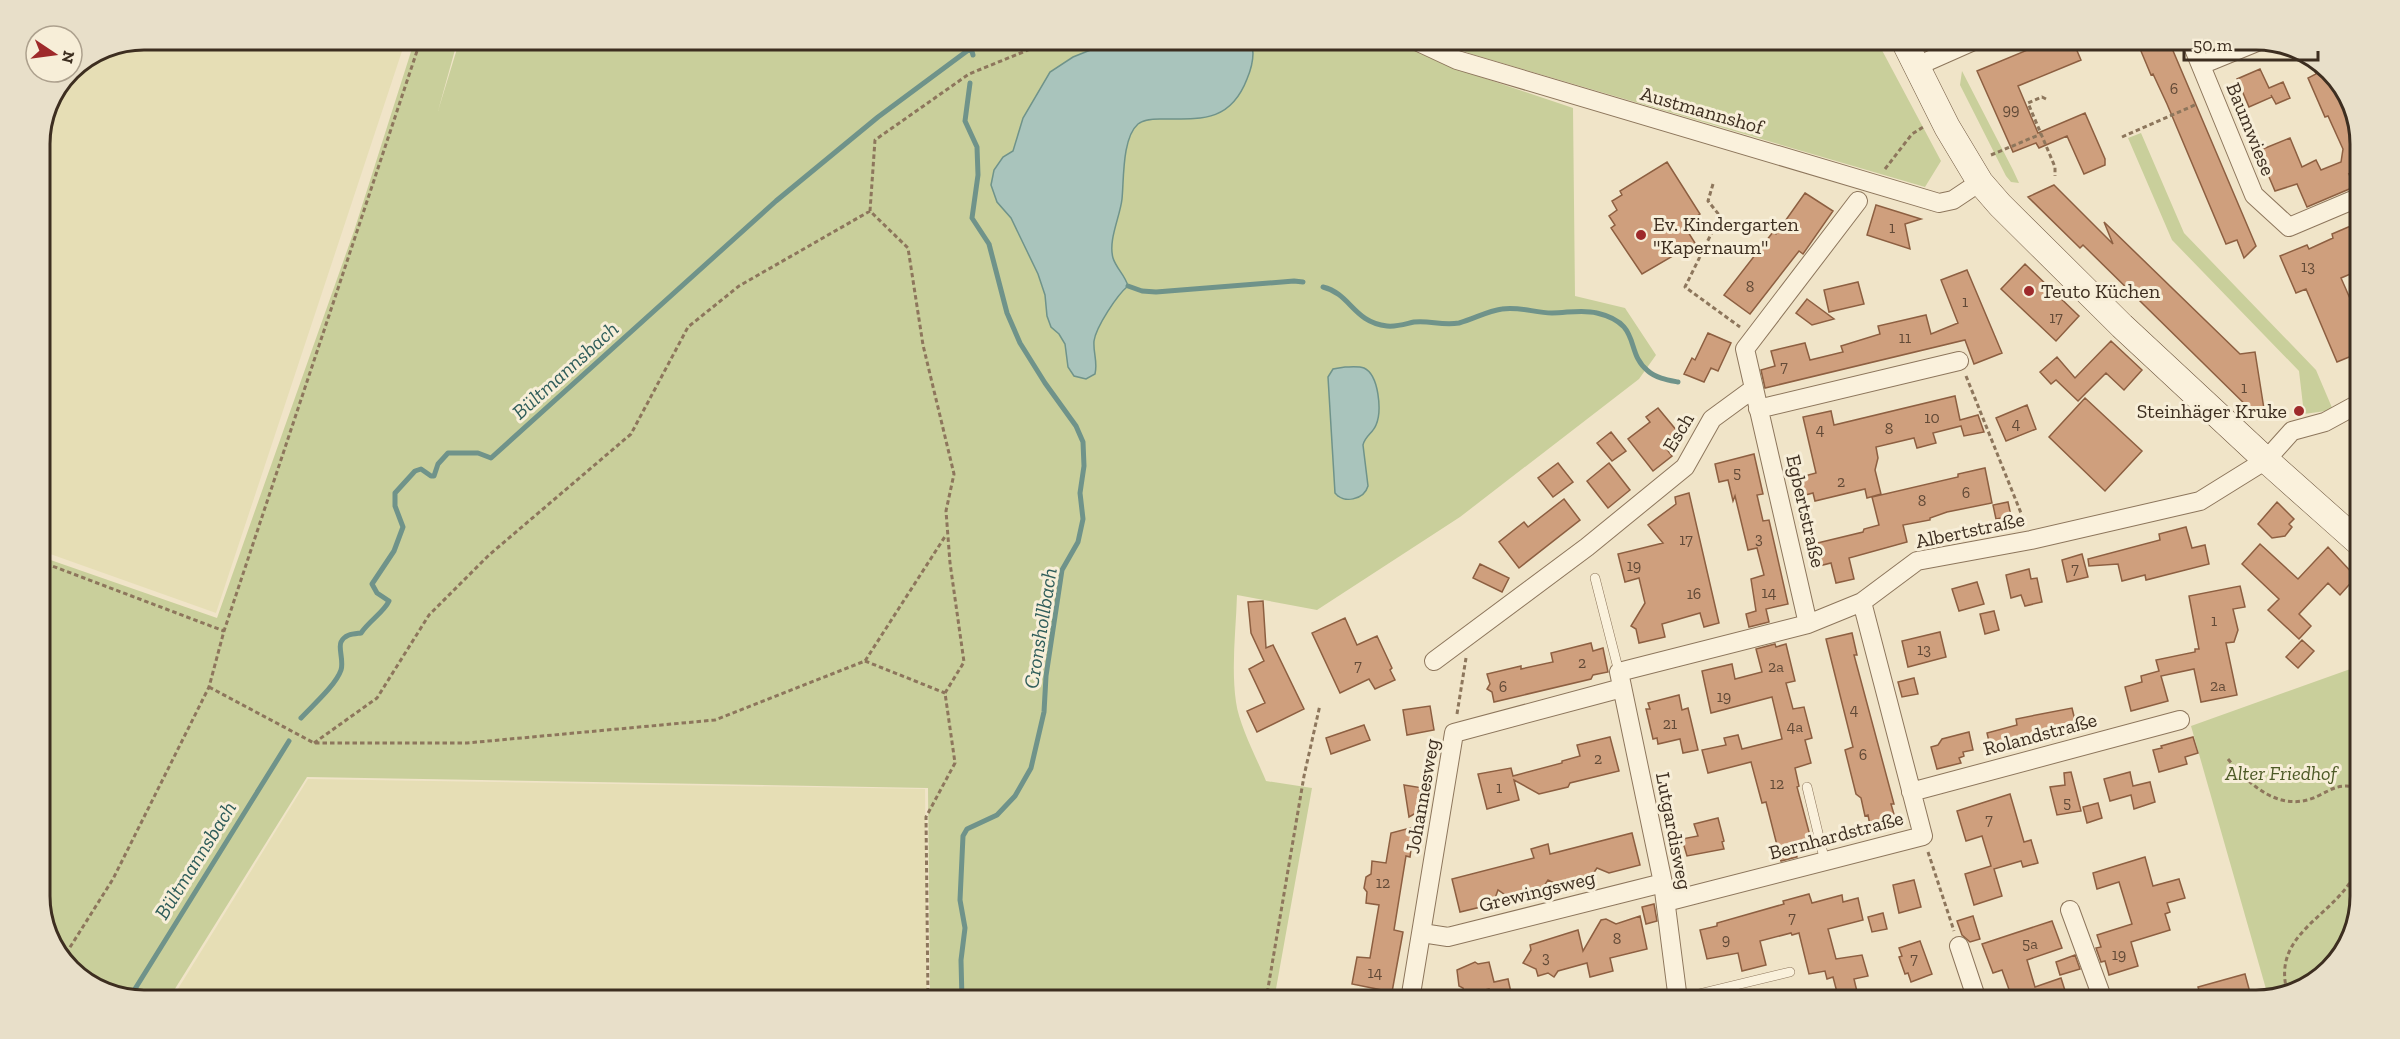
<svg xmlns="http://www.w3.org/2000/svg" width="2400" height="1039" font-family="'Zilla Slab',serif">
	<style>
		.farmland { fill: #e6deb5 }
		.green { fill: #c9cf9b; fill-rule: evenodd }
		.water { fill: #a9c4bc; stroke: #6f938a; stroke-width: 1.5 }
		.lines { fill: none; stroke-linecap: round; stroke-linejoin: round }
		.stream { stroke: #6f938a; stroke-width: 5 }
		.building { fill: #cf9f7d; stroke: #8d5f41; stroke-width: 1.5 }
		.service-casing { stroke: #8d765c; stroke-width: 10 }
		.minor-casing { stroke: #8d765c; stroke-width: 20 }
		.secondary-casing { stroke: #6f573f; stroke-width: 27 }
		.path { stroke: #8d765c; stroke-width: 3; stroke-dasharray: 4.5 3; stroke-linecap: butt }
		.service { stroke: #faf1dc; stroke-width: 9 }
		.minor { stroke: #faf1dc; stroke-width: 18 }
		.secondary { stroke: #faf1dc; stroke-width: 26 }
		.poi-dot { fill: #9e2a2b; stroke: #f7eed8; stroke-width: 2 }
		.labels { text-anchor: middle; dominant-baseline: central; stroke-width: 6; stroke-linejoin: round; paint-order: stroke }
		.number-label { font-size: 16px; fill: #624a37 }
		.street-label { font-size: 20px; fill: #3d2e20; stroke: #f7eed8 }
		.poi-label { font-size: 20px; fill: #3d2e20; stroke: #f7eed8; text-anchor: start }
		.park-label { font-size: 20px; font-style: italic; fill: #4d5a26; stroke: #f7eed8 }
		.water-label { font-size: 21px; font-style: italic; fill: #2f5d5a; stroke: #f7eed8 }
		.rim { fill: none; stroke: #3d2e20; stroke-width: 3 }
	</style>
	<rect width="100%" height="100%" fill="#f0e4c8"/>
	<path class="farmland" d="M144 39H406L216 613 39 550V137L69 72H72V68L104 47Z
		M308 779 925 789 927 1000H171Z"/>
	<path class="green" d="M415 39H458L438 111 460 39H1393L1454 68 1573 108 1575 296 1625 308 1656 355 1639 379 1460 517 1317 610 1237 595C1236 630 1231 667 1236 702 1239 725 1257 759 1266 781L1312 788 1274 1000H930L928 788 307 777 168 1000H144L104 992 60 959 39 903V556L217 618 354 231ZM1328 377 1375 427 1364 439 1339 498 1335 492Z
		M1434 39H1876L1941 161 1925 187 1471 54Z
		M1962 71 2013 170 2019 183 2011 182 2006 176 1960 85Z
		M2141 133 2184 233 2316 370 2333 410 2304 414 2299 371 2172 240 2128 138Z
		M2356 667 2353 935 2315 982 2268 996 2191 726Z"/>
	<path class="water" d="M1118 39H1250C1256 52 1252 67 1247 79 1230 123 1200 119 1160 119 1153 119 1144 119 1138 124 1122 138 1124 179 1122 199 1120 217 1108 240 1113 258 1116 268 1125 275 1128 286 1117 295 1096 327 1094 341 1093 353 1098 362 1095 374L1086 379 1074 376 1068 367 1065 344 1059 334 1051 327 1047 316 1045 295 1038 274 1011 218 997 202 991 185 994 170 1003 157 1013 151 1023 118 1050 72 1073 57Z
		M1345 367C1350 367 1359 366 1364 368 1379 375 1382 411 1376 425 1373 433 1365 436 1363 445L1368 486C1364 500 1343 504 1335 493L1328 377 1333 369Z"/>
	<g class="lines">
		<path class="stream" d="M973 55 971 48 982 39
			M1128 286 1142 291 1156 292 1294 281 1303 282
			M1323 287C1351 294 1353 322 1387 326 1397 327 1405 324 1414 322 1430 320 1441 326 1459 323 1474 319 1487 311 1502 309 1519 306 1535 313 1552 313 1567 313 1582 309 1597 313 1643 324 1624 352 1648 371 1656 378 1668 380 1678 382
			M301 718C312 706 336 685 341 670 344 661 338 648 341 642 345 634 353 634 361 633 369 621 384 612 389 601L377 593 372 584 394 551 403 527 395 506V493L415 471 421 469 431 476H434L438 464 448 453H478L491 458 776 201 878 117 971 48
			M130 997 289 741
			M962 1000 961 960 965 928 960 900 963 836 967 829 997 815 1015 796 1031 768 1044 712 1046 676 1062 570 1078 542 1083 519 1080 493 1084 466 1083 442 1076 426 1045 383 1020 343 1007 313 989 244 972 218 978 175 977 147 965 121 970 83"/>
	</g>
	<path class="building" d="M2054 39H2072L2081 60 2018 86 2038 133 2085 113 2105 159V165L2084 174 2067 136 2039 148 2036 143 2013 152 1977 71Z
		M2149 39H2168L2256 246 2244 258 2237 240 2226 244 2167 104 2153 74 2151 75 2138 44Z
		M2309 57 2340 80 2361 137 2360 176 2349 174 2354 187 2307 207 2297 184 2275 191 2258 151 2290 138 2302 167 2316 160 2321 170 2341 162 2343 149 2328 116 2325 117 2308 78 2316 74Z
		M2260 69 2269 88 2283 82 2290 98 2276 104 2271 95 2272 97 2249 107 2237 79Z
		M1667 162 1700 214 1691 220 1696 227 1688 232 1695 243 1642 274 1611 228 1615 225 1609 216 1617 210 1612 201 1622 195 1620 191Z
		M2054 185 2113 244 2104 222 2240 354 2255 352 2264 409 2260 419 2083 245 2080 248 2028 197Z
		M1805 193 1833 211 1803 254 1799 251 1750 314 1724 295 1773 232 1776 234Z
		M1876 205 1921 219 1905 224 1910 249 1867 235Z
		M2353 225 2355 229 2360 227V270L2341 278 2359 319V353L2337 362 2306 289 2296 293 2280 256 2307 245 2309 249 2333 238 2332 234Z
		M2025 264 2079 316 2056 341 2001 289Z
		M1967 270 2002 353 1974 364 1965 340 1765 388 1761 370 1775 366 1771 351 1805 343 1810 360 1843 352 1841 346 1880 334 1878 326 1926 315 1931 334 1958 323 1941 280Z
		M1858 282 1864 304 1829 312 1824 290Z
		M1807 299 1834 319 1812 325 1796 313Z
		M1708 333 1731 343 1718 371 1711 368 1704 382 1684 374 1692 358 1695 360Z
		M2111 341 2142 370 2124 390 2106 373 2078 401 2056 380 2051 384 2040 372 2057 357 2075 378Z
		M1955 396 1960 420 1978 415 1984 432 1964 436 1961 426 1933 433 1936 443 1917 448 1914 438 1876 447 1878 458 1875 470 1881 494 1867 498 1865 489 1815 501 1813 493 1798 497 1793 479 1816 473 1803 417 1831 411 1834 425Z
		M2085 398 2142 451 2105 491 2049 437Z
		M2027 405 2036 429 2006 441 1996 418Z
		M1658 408 1677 431 1662 443 1672 456 1653 471 1628 439 1650 422 1646 417Z
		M1611 432 1626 451 1612 461 1597 443Z
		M1754 454 1763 494 1757 495 1763 521 1769 520 1788 604 1766 609 1769 622 1749 627 1746 614 1756 611 1751 579 1764 575 1757 548 1748 550 1735 496 1733 501 1728 480 1719 482 1715 464Z
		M1558 463 1573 482 1553 497 1538 478Z
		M1609 463 1630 490 1608 508 1587 481Z
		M1985 468 1992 503 1947 512 1930 518V520L1903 525 1907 542 1849 558 1854 579 1836 583 1831 563 1815 567 1809 545 1863 532 1864 529 1879 525 1872 497 1958 477V474Z
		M1689 493 1719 623 1704 627 1700 613 1662 624 1665 637 1639 643 1636 629 1631 626 1645 603 1639 578 1625 582 1618 554 1663 543 1648 525 1676 504 1675 497Z
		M1564 499 1580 520 1519 568 1499 542 1524 522 1528 527Z
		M2008 502 2011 516 1996 519 1993 505Z
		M2277 502 2294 519 2289 524 2292 527 2285 536 2272 538 2258 524Z
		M2186 527 2192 548 2205 545 2209 564 2146 580 2145 575 2122 581 2118 564 2089 566 2088 559 2160 540 2159 534Z
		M2260 544 2298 579 2328 547 2356 577 2340 595 2328 583 2299 614 2311 626 2299 639 2268 610 2279 599 2242 564Z
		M2082 554 2088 577 2067 582 2062 560Z
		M1480 564 1509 578 1502 592 1473 578Z
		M2029 569 2031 579 2037 578 2042 602 2025 606 2021 595 2011 598 2006 575Z
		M1977 582 1984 604 1959 611 1952 589Z
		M2240 586 2245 607 2233 609 2238 630 2234 642 2226 643 2237 695 2201 702 2194 669 2161 676 2168 701 2131 711 2125 687 2142 682 2141 676 2159 671 2156 660 2195 652V649H2199L2189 596Z
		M1263 601 1266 648 1273 645 1304 709 1257 732 1247 711 1265 703 1249 669 1264 661 1251 633 1248 602Z
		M1994 611 1999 630 1985 634 1980 614Z
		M1345 618 1357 645 1377 636 1392 668 1390 670 1395 680 1375 689 1369 679 1340 693 1312 633Z
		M1940 632 1946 657 1908 667 1902 641Z
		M1852 633 1857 655H1854L1894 804H1891L1895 818 1884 821 1881 826 1875 824 1870 825 1868 815 1865 816 1861 798 1856 794 1845 750 1853 747 1826 639Z
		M2302 640 2314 651 2298 668 2286 657Z
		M1591 643 1593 651 1603 648 1608 672 1593 675 1591 679 1494 702 1492 692 1487 689 1490 684 1487 674 1521 666V669L1553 662 1551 653Z
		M1775 644 1776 647 1786 644 1795 681 1786 683 1793 709 1804 707 1812 738 1805 740 1811 763 1795 768 1799 786 1797 787 1813 847 1796 851 1797 857 1781 861 1766 802 1762 803 1751 762 1708 773 1702 750 1726 745 1724 738 1738 735 1742 749 1782 739 1772 697 1711 713 1702 671 1732 664 1735 679 1762 672 1756 649Z
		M1914 678 1918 694 1902 697 1898 682Z
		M1679 695 1682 710 1688 708 1698 750 1683 753 1680 739 1658 744 1657 738 1653 739 1646 709H1650L1648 703Z
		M1430 706 1434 730 1407 735 1403 710Z
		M2072 708 2078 733 2052 739 2050 730 2021 737 2023 747 1996 754 1994 749 1991 750 1987 733 2017 725 2016 719Z
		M1364 725 1370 740 1331 754 1326 738Z
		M1969 732 1973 750 1963 752 1964 756 1959 758 1961 763 1937 769 1931 747 1938 745 1942 739Z
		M1610 737 1619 771 1570 783 1568 787 1539 794 1514 780 1519 800 1487 809 1478 774 1511 768 1513 776 1562 763V761L1580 756 1577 745Z
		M2193 737 2198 753 2185 757 2187 764 2159 772 2153 750 2162 748 2161 746Z
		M2071 772 2081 811 2057 815 2050 787 2065 785 2064 773Z
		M2130 772 2133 786 2150 782 2155 802 2134 809 2131 795 2110 801 2104 779Z
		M1404 785 1423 788 1421 799 1428 806 1409 817Z
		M2010 794 2024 842 2031 840 2038 863 2023 867 2021 861 1994 869 2002 896 1974 905 1965 874 1991 866 1982 836 1966 841 1957 811Z
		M2098 803 2102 818 2087 823 2083 807Z
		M1718 818 1724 841 1722 842 1724 849 1687 856 1682 839 1698 836 1694 824Z
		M1414 827 1410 857 1406 856 1394 930 1403 932 1392 992 1352 984 1357 957 1370 958 1379 905 1366 903 1367 892 1364 888 1366 877 1371 874 1372 861 1386 863 1391 833Z
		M1632 833 1640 865 1609 873 1597 868 1590 878 1560 886 1548 880 1541 891 1511 899 1498 890 1493 904 1460 912 1452 879 1534 858 1531 849 1548 844 1550 854Z
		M2145 857 2153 886 2179 879 2185 898 2167 903 2170 912 2165 914 2170 930 2131 942 2138 966 2109 975 2105 961 2101 962 2096 948 2101 947 2097 935 2132 924 2119 882 2097 889 2093 873Z
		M1914 880 1921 907 1899 913 1893 885Z
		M1809 894 1812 903 1842 895 1843 902 1858 898 1863 920 1828 929 1836 959 1862 955 1868 976 1854 979 1859 1000H1839L1833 977 1827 979 1825 971 1809 974 1799 933 1792 935 1791 933 1760 941 1766 965 1742 971 1738 953 1707 959 1700 930 1717 926V923L1784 904 1783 901Z
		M1654 904 1657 921 1646 924 1642 907Z
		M1883 913 1887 929 1872 932 1868 917Z
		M1640 916 1647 949 1610 958 1613 971 1590 977 1587 963 1558 971 1554 977 1548 973 1538 976 1536 969 1523 963 1531 950 1530 945 1578 930 1583 951 1601 920 1606 919 1616 924Z
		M1973 916 1980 939 1970 942 1962 935 1957 921Z
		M2052 921 2062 948 2027 960 2035 987 2061 978 2068 1000H2003V997L2011 995 2002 970 1993 973 1982 944Z
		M1920 941 1932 974 1911 982 1908 973 1905 974 1899 957 1902 956 1899 948Z
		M2075 955 2080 969 2060 975 2056 962Z
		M1475 962 1478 964 1489 962 1494 982 1508 979 1512 997 1492 1000 1489 989 1465 995 1463 988 1459 986 1457 970Z
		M2245 974 2252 1000H2202L2198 987Z"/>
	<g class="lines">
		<defs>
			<path id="service" d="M1595 578 1619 672
				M1807 787 1825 862
				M1678 999 1790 972"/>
			<path id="minor" d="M1412 39 1457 60 1939 203 1953 200 1980 182
				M2190 39 2254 195 2289 227 2360 197
				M2201 65 2262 40
				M1917 66 1978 39
				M1758 409 1959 361
				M1808 624 1745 349 1858 201
				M1434 661 1587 547 1685 467 1712 419 1753 389
				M1911 792 2180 720
				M1666 902 1923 836 1862 602
				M2070 910 2103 1000
				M1422 933 1448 937 1663 883
				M1959 946 1977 1000
				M1410 1000 1454 733 1622 688
				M1678 1000 1663 883 1619 672 1808 624 1862 602 1917 561 2031 540 2200 501 2266 460 2292 431 2325 422 2358 404"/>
			<path id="secondary" d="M1903 39 1947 127 1980 182 2000 205 2122 326 2266 460 2357 541"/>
		</defs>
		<use href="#service" class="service-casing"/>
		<use href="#minor" class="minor-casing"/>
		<use href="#secondary" class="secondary-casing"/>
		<path class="path" d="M2046 99 2042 97 2028 103 2055 167V176
			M2122 137 2197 104
			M1991 155 2041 134
			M1885 169 1912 134 1925 126
			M1713 184 1708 201 1720 216 1685 287 1740 327
			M1966 376 2025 523
			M39 561 224 631
			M865 661 945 693
			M209 687 314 743H467L715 720 865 661 946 535
			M1457 714 1466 658
			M314 743 377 698 429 615 489 555 631 434 688 327 739 286 870 211
			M2228 759C2250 786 2282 815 2320 795 2332 789 2339 784 2355 787
			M1928 852 1954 931
			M62 960 113 879 209 687 224 631 421 39
			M2287 991C2272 934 2331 918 2354 876
			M928 1000 926 817 955 763 945 693 964 662 950 563 946 511 954 474 923 345 908 248 870 211 875 140 969 74 1055 39
			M1266 1000 1304 776 1320 705"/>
		<use href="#service" class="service"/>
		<use href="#minor" class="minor"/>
		<use href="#secondary" class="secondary"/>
	</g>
	<g class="poi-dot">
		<circle cx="1641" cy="235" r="6"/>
		<circle cx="2029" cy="291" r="6"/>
		<circle cx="2299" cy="411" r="6"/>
	</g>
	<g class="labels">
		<g class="number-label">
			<text x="2174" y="88">6</text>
			<text x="2011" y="109">99</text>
			<text x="1892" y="227">1</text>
			<text x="2308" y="266">13</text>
			<text x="1750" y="286">8</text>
			<text x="1965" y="301">1</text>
			<text x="2056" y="317">17</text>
			<text x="1905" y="337">11</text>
			<text x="1784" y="366">7</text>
			<text x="2244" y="387">1</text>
			<text x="1932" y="417">10</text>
			<text x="2016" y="423">4</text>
			<text x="1889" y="428">8</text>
			<text x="1820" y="429">4</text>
			<text x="1737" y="472">5</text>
			<text x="1841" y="481">2</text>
			<text x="1966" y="492">6</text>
			<text x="1922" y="500">8</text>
			<text x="1759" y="538">3</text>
			<text x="1686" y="539">17</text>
			<text x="1634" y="565">19</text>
			<text x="2075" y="568">7</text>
			<text x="1769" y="592">14</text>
			<text x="1694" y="593">16</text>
			<text x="2214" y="620">1</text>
			<text x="1924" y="649">13</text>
			<text x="1582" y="662">2</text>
			<text x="1358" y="665">7</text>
			<text x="1776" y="666">2a</text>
			<text x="2218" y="685">2a</text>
			<text x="1503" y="686">6</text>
			<text x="1724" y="696">19</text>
			<text x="1854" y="709">4</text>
			<text x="1670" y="723">21</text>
			<text x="1795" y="726">4a</text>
			<text x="1863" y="754">6</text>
			<text x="1598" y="758">2</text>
			<text x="1777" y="783">12</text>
			<text x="1499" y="787">1</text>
			<text x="2067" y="802">5</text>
			<text x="1989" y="819">7</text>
			<text x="1383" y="882">12</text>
			<text x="1792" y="917">7</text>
			<text x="1617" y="938">8</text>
			<text x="1726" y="939">9</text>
			<text x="2030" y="943">5a</text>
			<text x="2119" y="954">19</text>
			<text x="1546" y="957">3</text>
			<text x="1914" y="958">7</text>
			<text x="1375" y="972">14</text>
		</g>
		<g class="street-label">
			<text transform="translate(1702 110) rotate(16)">Austmannshof</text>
			<text transform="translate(2251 129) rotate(68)">Baumwiese</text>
			<text transform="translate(1678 432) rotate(-59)">Esch</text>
			<text transform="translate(1806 511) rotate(77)">Egbertstraße</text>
			<text transform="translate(1970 530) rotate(-12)">Albertstraße</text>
			<text transform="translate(2040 734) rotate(-15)">Rolandstraße</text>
			<text transform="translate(1422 796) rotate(-80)">Johannesweg</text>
			<text transform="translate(1674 831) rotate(79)">Lutgardisweg</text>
			<text transform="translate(1836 835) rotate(-15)">Bernhardstraße</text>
			<text transform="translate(1537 891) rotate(-14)">Grewingsweg</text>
		</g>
		<g class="poi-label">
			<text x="1653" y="224">Ev. Kindergarten<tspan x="1653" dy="23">"Kapernaum"</tspan></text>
			<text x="2041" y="291">Teuto Küchen</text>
			<text x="2287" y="411" text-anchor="end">Steinhäger Kruke</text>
		</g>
		<g class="park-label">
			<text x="2281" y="773">Alter Friedhof</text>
		</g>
		<g class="water-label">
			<text transform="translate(565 370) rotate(-42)">Bültmannsbach</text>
			<text transform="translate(1040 628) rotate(-81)">Cronshollbach</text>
			<text transform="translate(195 860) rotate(-58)">Bültmannsbach</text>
		</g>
	</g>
	<path d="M0 0H2400V1039H0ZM144 50H2256A94 94 0 0 1 2350 144V896A94 94 0 0 1 2256 990H144A94 94 0 0 1 50 896V144A94 94 0 0 1 144 50Z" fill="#e8dfc9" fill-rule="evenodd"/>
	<path class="rim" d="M144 50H2256A94 94 0 0 1 2350 144V896A94 94 0 0 1 2256 990H144A94 94 0 0 1 50 896V144A94 94 0 0 1 144 50Z"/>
	<g transform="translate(54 54) rotate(103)"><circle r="28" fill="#f7eed8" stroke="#ada18e" stroke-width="1.5"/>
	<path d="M0-4.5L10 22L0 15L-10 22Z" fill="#9e2a2b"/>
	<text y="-9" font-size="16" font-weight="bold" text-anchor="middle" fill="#3d2e20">N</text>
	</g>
	<path d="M2184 51v9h134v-9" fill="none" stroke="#3d2e20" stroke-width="3"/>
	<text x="2193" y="51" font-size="18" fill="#3d2e20" stroke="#f7eed8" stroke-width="4.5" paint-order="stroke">50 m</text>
</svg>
